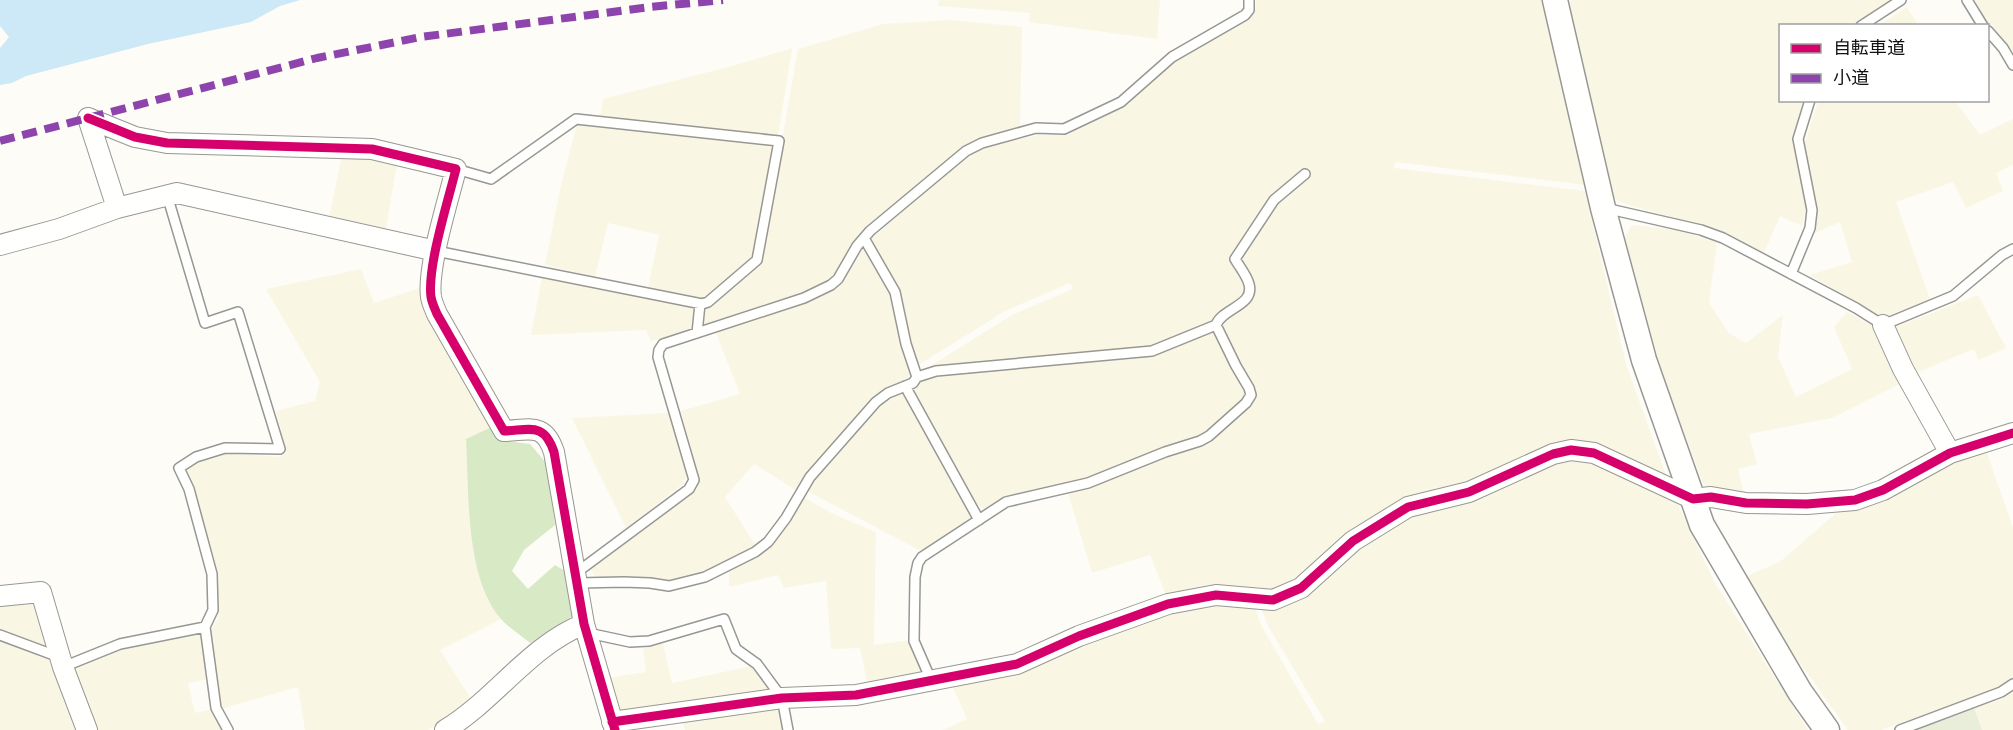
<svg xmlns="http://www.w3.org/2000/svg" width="2013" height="730" font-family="'Noto Serif','Noto Sans JP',serif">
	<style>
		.farmland { fill: #f9f7e4 }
		.forest { fill: #d8eac5 }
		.cemetery { fill: #e9eedb }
		.water { fill: #cde8f7 }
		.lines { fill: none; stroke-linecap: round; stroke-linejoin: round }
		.service-casing { stroke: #979795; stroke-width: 12 }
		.minor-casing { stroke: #979795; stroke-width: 22 }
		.tertiary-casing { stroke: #979795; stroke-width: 27 }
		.service { stroke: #fffffe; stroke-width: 9 }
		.minor { stroke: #fffffe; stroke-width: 20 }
		.tertiary { stroke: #fffffe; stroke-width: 24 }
		.quiet { stroke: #8e44ad; stroke-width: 8; stroke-dasharray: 15 8; stroke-linecap: butt }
		.cycleway-casing { stroke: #fff; stroke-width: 13 }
		.cycleway { stroke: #d6006c; stroke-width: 9 }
	</style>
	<rect width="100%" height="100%" fill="#fdfcf7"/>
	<path class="farmland" d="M939 0H1160L1157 39 1029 22 1030 13 938 6Z
		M1256 0H1546L1585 185 1395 162 1394 168 1585 191 1626 364 1669 484 1593 449 1468 488 1405 502 1306 578 1270 593 1168 600 1150 555 1092 573 1068 493 1206 442 1251 403 1255 390 1239 366 1221 328 1224 320 1250 302 1256 288 1240 260 1276 202 1310 176 1304 170 1271 197 1230 259 1245 283V291L1241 301 1216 314 1212 323 1152 347 924 370 1012 315 1073 289 1070 283 1005 311 917 366 899 293 871 239 966 156 993 145 1040 135H1067L1129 104 1178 58 1252 15 1256 5Z
		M1571 0H1896L1855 25 1780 26V100L1807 101 1794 145 1806 208 1802 226 1780 216 1763 255 1715 229 1625 204 1609 195 1568 7Z
		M1974 0H2013V51L1984 18Z
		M1907 7 1918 25H1879Z
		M950 20 1022 27 1020 127 984 137 965 146 861 233 833 278 807 292 703 326 705 310 761 260 798 49 883 24Z
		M792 48 778 136 600 118 603 99 736 65Z
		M1818 101H1955L1980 135 2013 119V165L1996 173 2003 191 1966 208 1953 182 1896 202 1930 299 1881 319 1810 275 1852 262 1840 222 1813 234 1818 207 1803 148Z
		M577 124 774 143 756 230 753 258 704 300 648 288 659 235 608 223 595 277 545 265 561 185Z
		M342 155 375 157 397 163 385 234 328 223Z
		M1632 225 1678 230 1717 243 1709 303 1729 333 1746 343 1783 315 1778 357 1796 397 1852 369 1834 327 1847 312 1880 330 1905 381 1832 418 1749 434 1757 464 1738 469 1745 497 1706 491 1658 364 1625 237Z
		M864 247 891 292 912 373 910 380 875 395 814 467 797 491 754 464 725 497 756 546 707 571 673 581 595 577 590 568 696 490 700 480 681 411 740 394 715 331 824 295 845 280Z
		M361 269 374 303 423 287 494 426 487 599 501 619 440 650 473 702 462 712 428 730H305L298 687 221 709 210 632 218 619V576L188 479 187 470 194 462 227 453 278 457 287 453 276 411 315 401 320 382 266 289Z
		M542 277 697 307 693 332 651 341 646 330 531 335Z
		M1978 295 2006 348 1978 360 1974 349 1916 373 1894 333 1896 327Z
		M1209 332H1216L1247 388 1245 399 1206 434 1087 479 986 510 975 504 910 390 922 378 934 375 1150 354Z
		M903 392 972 515 971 522 921 551 807 491 814 478 876 407Z
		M669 413 687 474 683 484 626 528 572 418Z
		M1986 450 2013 528V680L2001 688 1881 730H1848L1792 652 1747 576 1781 561 1844 506Z
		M1591 457 1674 496 1715 583 1808 730H943L967 719 951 683 1033 668 1083 641 1168 609 1217 600 1254 605 1261 625 1318 724 1325 721 1268 626 1261 608 1406 510 1551 458Z
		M804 497 831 513 876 532 874 645 910 640 922 675 868 687 860 648 831 649 826 581 784 588 778 575 729 587V572L762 553 779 537Z
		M39 597 50 645 45 647 0 630V600Z
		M200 631 205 636 210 679 188 683 195 713 213 709 223 730H93L68 669 130 645Z
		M0 639 55 660 82 730H0Z
		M663 643 672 683 751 666 771 693 619 716 606 678 646 672 643 649Z
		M2013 691V730H1982L1974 708 2000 700Z
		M777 703 783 730H685L682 716Z"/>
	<path class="forest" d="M494 426 501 440 530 444 547 464 555 525 524 550 512 571 528 589 555 565 565 571 574 615 530 643C520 635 509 628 501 619 465 578 469 492 466 439Z"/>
	<path class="cemetery" d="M1974 708 1982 730H1915Z"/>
	<path class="water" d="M0 0H300L280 6 251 22 148 44 26 76 12 83 0 85V48L9 37 0 26Z"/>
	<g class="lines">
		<defs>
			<path id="service" d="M1967 0 1983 26
				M1861 26 1901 0
				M1988 31 2003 48 2013 65
				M167 195 205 323 238 312 280 449 225 448 196 457 179 468 189 489 212 574 213 610 205 627 216 708 228 730
				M1605 208 1701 230 1723 238 1856 308 1883 325 1953 296 2002 255 2013 249
				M436 251 702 304 708 302 757 260 779 141 576 119 491 179 456 169
				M1791 274 1810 228 1812 210 1798 139 1810 100
				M697 333 700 304
				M917 377 936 371 1152 351 1216 325
				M905 386 979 520
				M576 573 689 489 694 480 658 357 659 350 663 344 804 298 831 285 838 279 857 246 870 231 966 151 982 143 1036 128 1064 129 1121 102 1172 57 1245 15 1249 10V0
				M578 583 624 582 650 583 669 586 705 577 755 552 768 542 786 518 810 477 876 402 888 393 913 383 917 377 906 344 895 292 864 238
				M588 633 630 642 649 641 724 619 736 649 757 664 782 698 788 730
				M0 635 59 657
				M63 667 120 644 205 627
				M931 680 914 641 915 577 918 563 922 557 1006 502 1088 483 1165 452 1200 441 1209 436 1246 403 1251 395 1249 388 1236 366 1216 325C1222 308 1255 306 1249 284 1247 276 1239 266 1235 259L1274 200 1305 174
				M1900 730 2001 692 2013 684"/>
			<path id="minor" d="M88 118 135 137 167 143 372 149 456 169C448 201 427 267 431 297 432 303 435 309 437 314L504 431C530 430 544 422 554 452L584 624 615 730
				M88 118 117 208
				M0 245 59 229 117 208 177 193 436 251
				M1883 325 1903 369 1950 453
				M0 596 41 592 63 667 87 730
				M612 722 782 698 856 695 1017 664 1079 636 1168 604 1216 595 1273 600 1301 588 1353 541 1408 507 1469 492 1553 454 1571 450 1594 453 1693 499 1711 497 1746 503 1807 504 1855 500 1883 490 1950 453 2013 433
				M445 730C495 700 529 646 584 624"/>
			<path id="tertiary" d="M1555 0 1603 208 1644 360 1702 525 1800 692 1827 730"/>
		</defs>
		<use href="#service" class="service-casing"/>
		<use href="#minor" class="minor-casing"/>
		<use href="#tertiary" class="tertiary-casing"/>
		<use href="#service" class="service"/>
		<use href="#minor" class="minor"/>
		<use href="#tertiary" class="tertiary"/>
		<path class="quiet" d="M0 141 317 58 421 37 650 7 723 0"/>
		<defs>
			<path id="cycleway" d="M88 118 135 137 167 143 372 149 456 169C448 201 427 267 431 297 432 303 435 309 437 314L504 431C530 430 544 422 554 452L584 624 615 730
				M612 722 782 698 856 695 1017 664 1079 636 1168 604 1216 595 1273 600 1301 588 1353 541 1408 507 1469 492 1553 454 1571 450 1594 453 1693 499 1711 497 1746 503 1807 504 1855 500 1883 490 1950 453 2013 433"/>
		</defs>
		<use href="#cycleway" class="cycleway-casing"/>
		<use href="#cycleway" class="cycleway"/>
	</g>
	<rect x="1779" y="24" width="210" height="78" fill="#ffffff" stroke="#a0a0a0" stroke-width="1.5"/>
	<rect x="1791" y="44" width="30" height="9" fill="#d6006c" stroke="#a0a0a0" stroke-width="1.5"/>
	<text x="1833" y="54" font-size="18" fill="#111111">自転車道</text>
	<rect x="1791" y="74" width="30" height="9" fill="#8e44ad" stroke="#a0a0a0" stroke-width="1.5"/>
	<text x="1833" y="84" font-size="18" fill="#111111">小道</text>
</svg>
